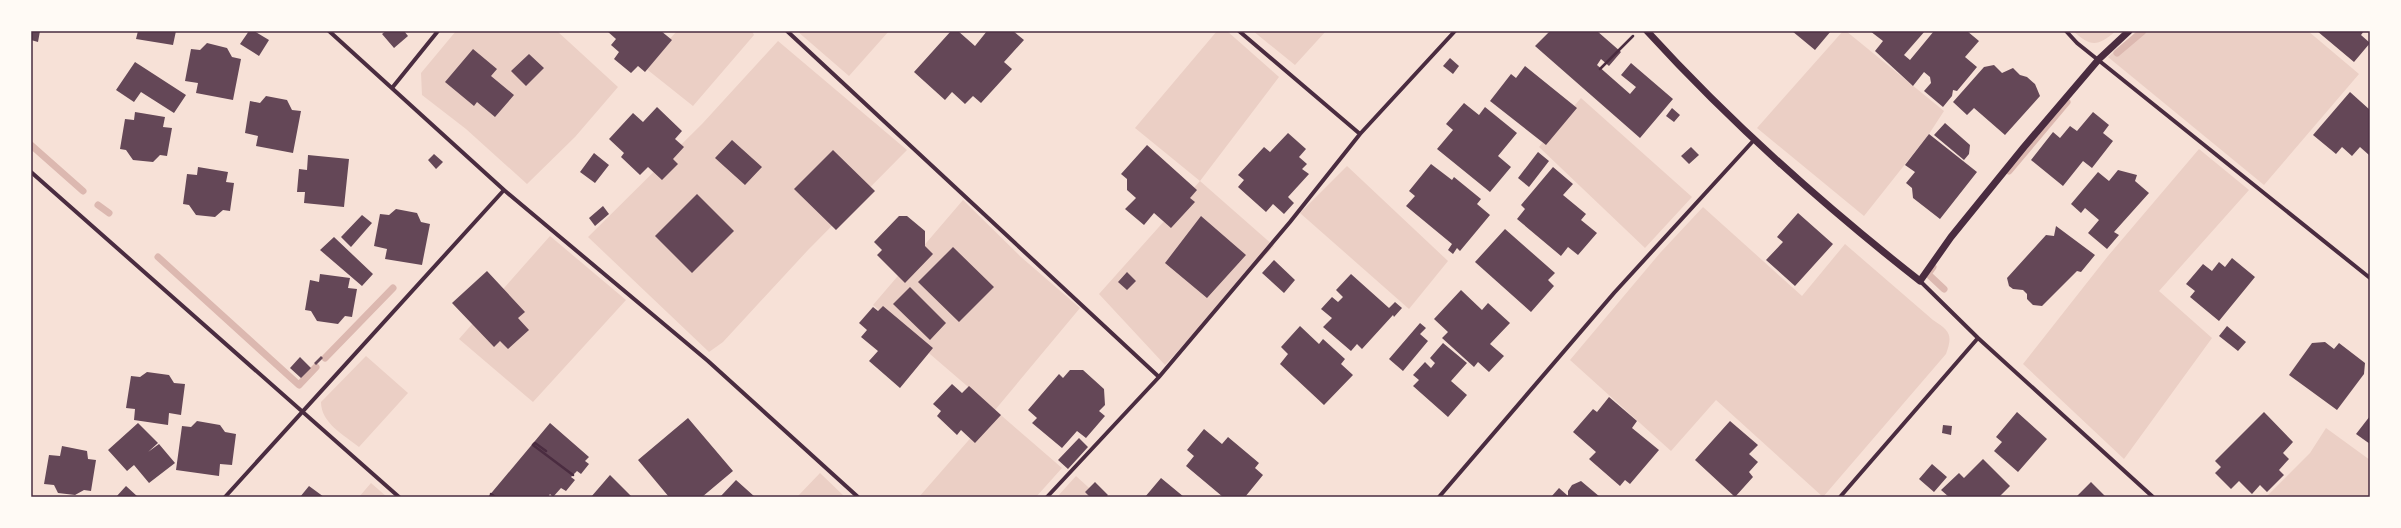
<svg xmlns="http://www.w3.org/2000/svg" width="2401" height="528" font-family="Mulish,sans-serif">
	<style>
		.green { fill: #ebcfc5 }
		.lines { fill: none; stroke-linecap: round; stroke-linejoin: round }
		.stream { stroke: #dcb8b0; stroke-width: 7 }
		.building { fill: #644757 }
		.path { stroke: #4a2c40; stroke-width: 2.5 }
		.minor { stroke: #4a2c40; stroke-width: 4 }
		.tertiary { stroke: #4a2c40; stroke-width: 7 }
		.neatline { fill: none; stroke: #4a2c40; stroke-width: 1.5 }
	</style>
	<rect width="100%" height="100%" fill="#f7e1d7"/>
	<path class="green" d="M456 31H557L618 87 575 137 527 184 466 129 422 95 421 73Z
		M677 31H752L754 35 693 106 644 67Z
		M797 31H889L849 76Z
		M1217 31H1227L1279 77 1200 181 1274 246 1165 365 1099 294 1200 181 1135 128Z
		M1253 31H1326L1295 65Z
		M1843 31H1846L1944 111 1929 134 1864 216 1757 128Z
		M2073 31H2116C2097 47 2091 47 2073 31Z
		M2137 31H2308L2359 74 2264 185 2108 57Z
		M778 41 907 150 808 250 723 342 709 352 588 237 702 124Z
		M1581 98 1692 197 1645 248 1539 147Z
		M2199 149 2249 190 2159 291 2212 338 2124 459 2023 364 2108 256Z
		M1347 166 1448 261 1409 309 1300 213Z
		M963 200 1021 257 1080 308 995 410 1062 468 1036 497H919L995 410 873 305Z
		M1703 207 1802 296 1845 244 1933 320C1950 331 1953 335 1946 354L1823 497 1716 400 1671 451 1570 360 1660 253Z
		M550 236 626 300 533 402 459 339Z
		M366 356 408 393 359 447C344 435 321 423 321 402Z
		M2326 428 2370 460V497H2266L2310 453Z
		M820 473 845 497H797Z
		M1076 476 1099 497H1057Z
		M371 483 387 497H359Z"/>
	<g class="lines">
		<path class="stream" d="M2117 53 2143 31
			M31 145 83 191
			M2009 171 2067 102
			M98 205 109 213
			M158 257 299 385 316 367
			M1933 267 1928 274 1944 289
			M325 358 393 288"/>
	</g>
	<path class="building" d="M31 31H40L38 42 31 40Z
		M138 31H176L173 45 136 39Z
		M249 31H254L269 40 259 56 240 44Z
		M386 31H404L408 36 394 48 382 34Z
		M607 31H661L672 40 645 72 638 66 631 73 614 59 619 52 611 45 616 39Z
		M951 31H958L975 46 987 31H1013L1024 40 1004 62 1012 69 981 103 973 96 965 104 952 92 945 100 914 72Z
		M1550 31H1597L1621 52 1609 66 1601 59 1597 65 1630 94 1636 87 1621 75 1631 63 1673 99 1640 138 1535 46Z
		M1792 31H1831L1815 50Z
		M1870 31H1925L1904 55 1910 60 1934 31H1967L1979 41 1965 57 1977 67 1957 91 1953 90 1952 96 1943 107 1924 91 1931 83 1930 77 1924 72 1913 86 1875 51 1883 41Z
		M2317 31H2364L2361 35 2370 43 2354 62Z
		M207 43 227 48 232 57 241 59 233 100 196 93 198 83 185 81 191 49 200 50Z
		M473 49 497 69 491 76 514 95 495 117 477 102 474 106 445 82Z
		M529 54 544 68 526 86 511 71Z
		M1450 58 1459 66 1453 74 1443 66Z
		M135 62 186 95 174 113 141 92 134 102 116 90Z
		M1994 65 2002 73 2013 68 2020 75 2027 77 2035 84 2040 96 2005 135 1974 108 1967 115 1953 102 1984 67Z
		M1525 66 1577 108 1546 145 1490 101 1511 74 1516 78Z
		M2350 92 2370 110 2369 155 2360 147 2352 156 2342 147 2336 154 2313 135Z
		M266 96 287 100 292 110 301 111 293 153 256 146 258 136 245 133 250 101 260 103Z
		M1464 103 1479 115 1485 107 1517 133 1498 156 1511 167 1490 192 1437 149 1453 130 1446 124Z
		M657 107 682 131 675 139 684 147 673 159 678 164 662 180 648 167 640 175 621 157 624 153 609 139 633 113 643 122Z
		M1672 108 1680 115 1674 122 1666 116Z
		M135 112 165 117 163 127 172 128 167 156 160 155 153 162 133 160 126 150 120 149 125 119 134 120Z
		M2093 112 2109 125 2103 133 2113 141 2092 168 2083 161 2063 186 2031 160 2053 132 2060 138 2070 126 2077 131Z
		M1945 123 1970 145 1969 154 1964 160 1934 135Z
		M1288 133 1306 149 1299 157 1307 164 1302 169 1309 174 1288 197 1294 203 1284 214 1273 204 1266 212 1238 187 1244 180 1238 175 1264 147 1270 152Z
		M1929 134 1977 172 1940 219 1913 198 1912 188 1906 183 1915 172 1905 165Z
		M732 140 762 167 745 185 715 158Z
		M1147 145 1197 190 1190 198 1195 202 1171 228 1154 213 1144 225 1125 209 1136 198 1127 190V179L1121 174Z
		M1691 147 1699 155 1689 164 1681 156Z
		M833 150 875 191 836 230 794 189Z
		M1538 152 1549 161 1529 187 1518 178Z
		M594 153 609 165 595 183 580 172Z
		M434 154 443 162 436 169 428 160Z
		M308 155 349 159 344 207 304 203 305 192H297L299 169 307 170Z
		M1431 164 1452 180 1454 177 1481 199 1477 204 1490 215 1460 251 1457 248 1453 254 1448 250 1452 244 1406 206 1415 196 1409 191Z
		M198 167 228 172 226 182 234 183 230 211 223 210 215 217 196 215 189 205 183 204 187 174 197 175Z
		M1553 167 1573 184 1563 195 1586 214 1581 220 1597 233 1578 255 1568 247 1561 256 1517 219 1525 209 1521 205Z
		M2118 170 2137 175 2135 181 2149 193 2114 232 2119 235 2107 249 2088 233 2099 220 2085 208 2081 213 2071 204 2098 172 2109 181Z
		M697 194 734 231 692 273 655 236Z
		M603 206 609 214 595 226 589 218Z
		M396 209 417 213 421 222 430 224 422 265 385 259 387 249 374 246 380 214 389 215Z
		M1798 213 1833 244 1795 286 1766 260 1783 242 1777 237Z
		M362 215 372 223 351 247 341 237Z
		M899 216H907L925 231V246L933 254 905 283 877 255 882 250 874 242Z
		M1201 216 1246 255 1207 298 1165 263Z
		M2056 226 2095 255 2081 272 2077 271 2042 306 2033 305 2027 299V294L2023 290 2013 289 2009 286 2007 278 2046 235 2054 236Z
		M1505 229 1555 273 1548 280 1554 286 1531 312 1475 262Z
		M334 237 373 274 362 286 320 250Z
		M953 247 994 287 959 322 918 282Z
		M2232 258 2255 277 2219 321 2190 297 2195 291 2186 284 2203 264 2212 271 2219 262 2225 267Z
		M1274 260 1295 280 1284 293 1262 273Z
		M487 271 525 312 518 318 529 330 508 349 500 341 494 347 452 303Z
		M1127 272 1136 281 1127 290 1118 282Z
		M320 274 350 278 348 288 357 289 352 317 345 316 338 324 317 321 311 311 305 310 310 280 319 282Z
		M1351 274 1389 308 1395 302 1402 308 1394 317 1393 315 1362 349 1357 344 1351 351 1323 327 1332 318 1321 309 1332 297 1338 302 1343 297 1336 290Z
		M910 287 946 323 930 340 893 304Z
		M1461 290 1482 310 1488 303 1510 323 1490 344 1504 356 1489 372 1478 362 1474 367 1442 338 1448 332 1434 319Z
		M883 306 933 348 900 388 869 361 878 351 861 337 867 330 859 323 873 307 878 311Z
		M1420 323 1426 328 1420 334 1428 341 1403 371 1389 359Z
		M1300 326 1319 344 1323 339 1345 359 1341 364 1353 375 1324 405 1280 364 1288 354 1281 347Z
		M2227 326 2246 342 2238 351 2219 336Z
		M2325 342 2334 349 2339 343 2365 363 2364 374 2337 410 2289 375 2312 343Z
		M1443 343 1467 363 1451 381 1467 395 1448 417 1413 386 1419 380 1413 375 1425 362 1431 368 1435 363 1430 358Z
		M321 356 323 358 316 365 314 363Z
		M300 357 311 368 301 378 290 368Z
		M1070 370H1083L1104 389 1105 405 1099 411 1105 416 1086 438 1077 431 1062 448 1032 423 1037 418 1028 410 1059 374 1063 378Z
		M147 372 169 375 174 383 185 384 181 415 169 413 168 425 134 420 135 409 126 408 131 376 140 377Z
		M952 384 962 393 969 386 1001 415 975 443 961 430 957 435 937 416 941 411 933 404Z
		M1609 397 1637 421 1632 428 1659 450 1630 484 1625 480 1620 486 1589 459 1596 452 1573 432 1593 409 1597 412Z
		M2017 412 2047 439 2018 472 1994 451 2002 442 1996 437Z
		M2264 412 2293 442 2283 453 2289 459 2279 470 2284 475 2267 492 2260 485 2252 494 2239 481 2231 489 2215 473 2221 467 2215 461Z
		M2370 416V444L2356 434Z
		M688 418 733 471 702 497H669L638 460Z
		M197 421 220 425 225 432 236 434 232 465 220 464 219 476 176 470 182 426 191 427Z
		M1730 421 1758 445 1749 454 1758 462 1749 472 1753 477 1735 497 1695 460Z
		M138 423 158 443 148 452 159 444 175 463 149 483 134 465 127 471 108 450Z
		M550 423 589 457 585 461 589 464 581 474 577 471 571 477 575 480 566 491 561 488 553 497 550 494 548 497H488Z
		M1943 425 1952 426 1951 435 1942 433Z
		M1204 429 1222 444 1228 437 1259 463 1255 468 1263 475 1245 497H1223L1186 466 1194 456 1187 450Z
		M1079 438 1088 447 1068 469 1058 460Z
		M62 446 87 451 88 459 96 460 91 491 84 490 75 495 58 493 54 485 44 484 49 455 60 456Z
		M1983 459 2010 486 1999 497H1949L1941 490 1959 473 1964 478Z
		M1932 464 1947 477 1934 492 1919 479Z
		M610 475 632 497H591Z
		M1161 478 1184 497H1145Z
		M736 480 755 497H720Z
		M1581 481 1600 497H1551L1559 488 1568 496V491L1572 485Z
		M1095 482 1108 495 1106 497H1090L1085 492Z
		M2091 482 2106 497H2076Z
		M126 486 138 497H116Z
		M309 486 324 497H300Z"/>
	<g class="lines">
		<path class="path" d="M1600 69 1633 36
			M546 451 535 443 533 445 573 475
			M491 497V494L495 497"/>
		<path class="minor" d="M329 31 504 190 708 361 858 497
			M787 31 1159 377
			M1239 31 1360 134
			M2066 31 2077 43 2370 278
			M392 88 438 31
			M31 172 399 497
			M1920 281 1978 338 2153 497
			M225 497 504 190
			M1047 497 1159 377 1290 222 1360 134 1455 31
			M1439 497 1614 293 1754 140
			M1840 497 1978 338"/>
		<path class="tertiary" d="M1647 31C1731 123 1823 205 1920 281L1951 237 2024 147 2099 59 2129 31"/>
	</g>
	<rect width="2401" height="528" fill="none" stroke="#fffaf5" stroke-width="64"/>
	<rect x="32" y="32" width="2337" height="464" class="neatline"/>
</svg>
